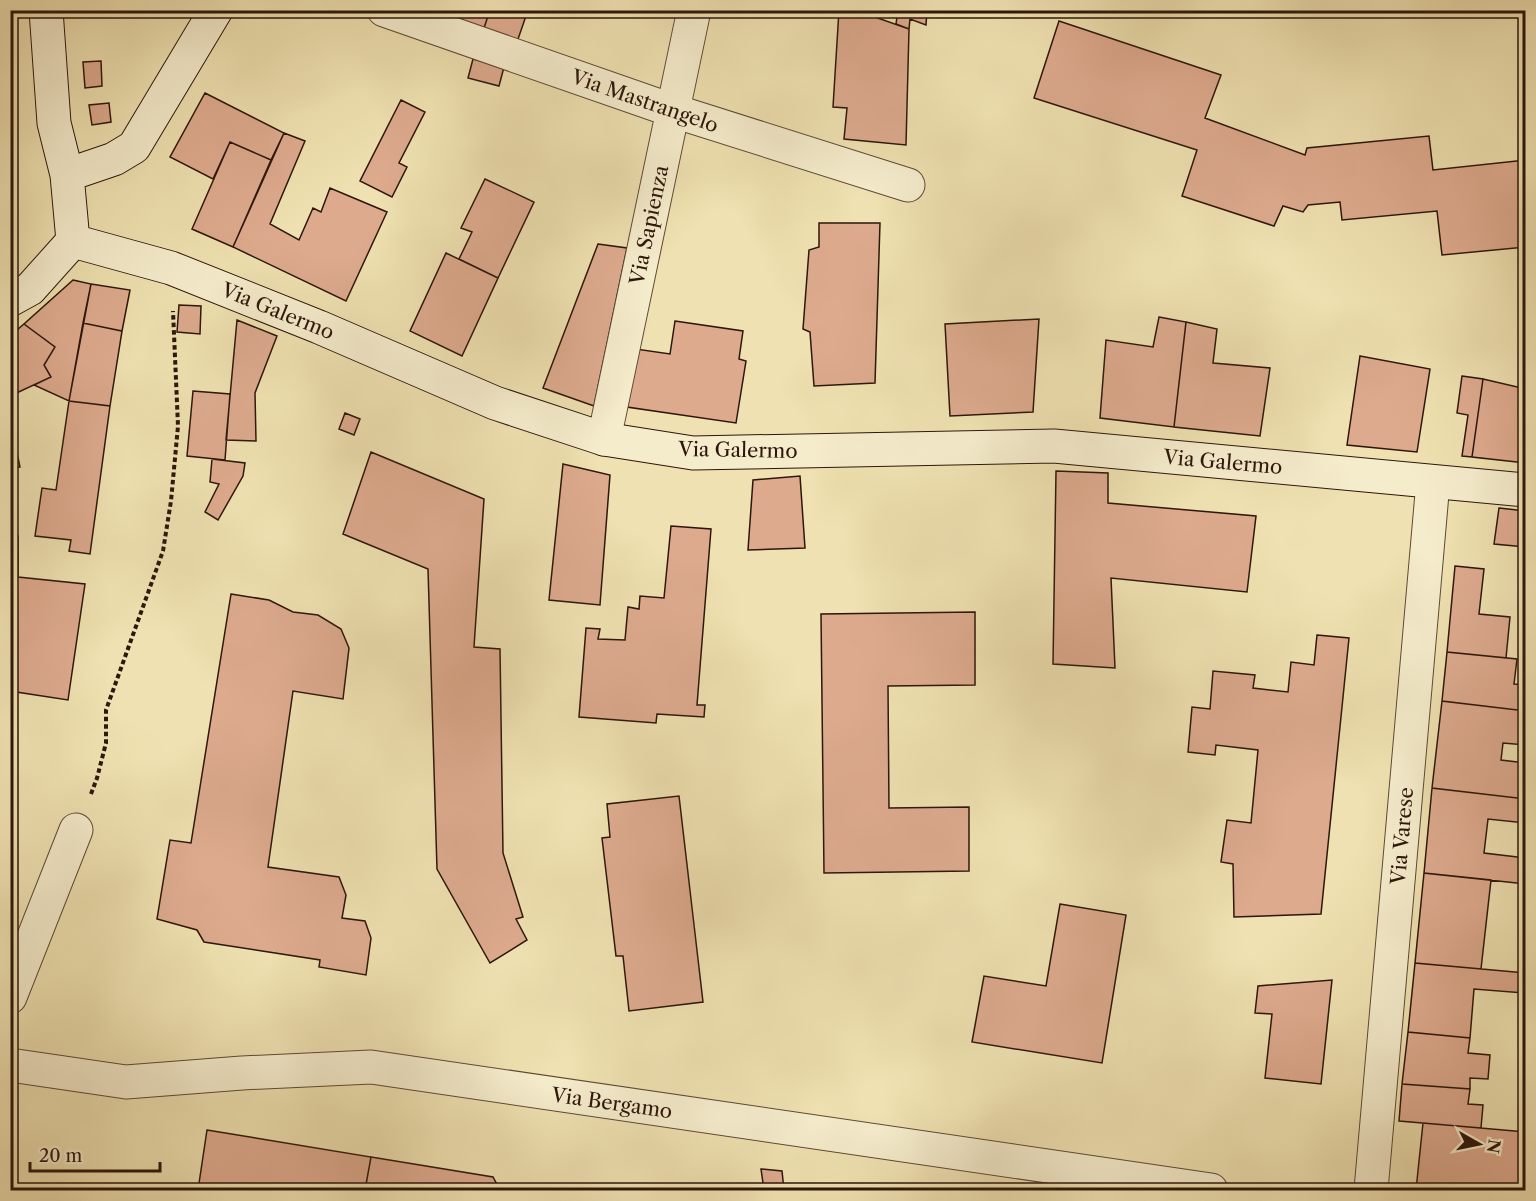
<svg xmlns="http://www.w3.org/2000/svg" width="1536" height="1201" font-family="'Libre Caslon Text',serif">
	<style>
		.building { fill: #ddaa8e; stroke: #2d160b; stroke-width: 1.5 }
		.lines { fill: none; stroke-linecap: round; stroke-linejoin: round }
		.minor-casing { stroke: #5e4934; stroke-width: 35 }
		.secondary-casing { stroke: #2d160b; stroke-width: 35 }
		.path { stroke: #2d160b; stroke-width: 4; stroke-dasharray: 4.5 3; stroke-linecap: butt }
		.minor { stroke: #f5eccc; stroke-width: 33 }
		.secondary { stroke: #f5eccc; stroke-width: 33 }
		.labels { text-anchor: middle; dominant-baseline: central; stroke-width: 5; stroke-linejoin: round; paint-order: stroke }
		.street-label { font-size: 20px; fill: #2d160b; stroke: #f5eccc }
	</style>
	<rect width="100%" height="100%" fill="#efe1b1"/>
	<filter id="stains"><feTurbulence type="fractalNoise" baseFrequency=".00333" numOctaves="4"/><feColorMatrix values="0 0 0 0 .2 0 0 0 0 .09 0 0 0 0 .02 0 0 0 .5 -.17"/></filter>
	<radialGradient id="worn" r=".72"><stop offset=".6" stop-color="#630" stop-opacity="0"/><stop offset="1" stop-color="#630" stop-opacity=".3"/></radialGradient>
	<path class="building" d="M422 10H490L483 31Z
		M490 10H528L517 42 483 31Z
		M839 10H855L909 29 906 145 844 139 847 108 833 107Z
		M898 10H927L926 25 910 19 909 29 896 24Z
		M1059 21 1221 75 1205 118 1305 155 1307 148 1429 136 1433 170 1526 160V247L1442 255 1437 211 1342 220 1340 202 1308 205 1303 212 1283 206 1274 226 1182 196 1197 150 1034 98Z
		M473 59 504 67 499 86 468 78Z
		M101 61 102 86 85 88 83 62Z
		M205 93 284 133 271 160 230 142 213 179 170 157Z
		M401 100 425 112 399 163 407 167 392 197 360 181Z
		M109 103 111 122 92 125 89 105Z
		M284 133 305 141 270 224 299 240 313 208 321 212 330 188 387 212 346 301 233 247Z
		M230 142 271 160 233 247 192 229Z
		M485 179 534 202 498 278 459 259 472 232 461 228Z
		M819 223H880L875 383 814 386 810 332 803 329 809 250 819 247Z
		M598 244 627 248 594 406 543 388Z
		M446 253 498 278 462 356 410 331Z
		M73 280 91 284 69 401 34 385 51 377 44 365 55 347 24 324Z
		M91 284 130 290 122 331 83 323Z
		M179 305 201 306 200 334 177 332Z
		M1159 317 1186 322 1174 427 1100 418 1106 340 1153 347Z
		M1039 319 1033 412 950 416 945 324Z
		M237 320 277 336 255 393 256 441 226 440Z
		M675 321 743 331 739 359 746 361 736 423 627 407 636 349 670 354Z
		M1186 322 1217 329 1213 363 1270 368 1260 436 1174 427Z
		M83 323 122 331 110 406 69 401Z
		M24 324 55 347 44 365 51 377 10 396V336Z
		M1360 356 1430 369 1417 452 1347 445Z
		M1462 376 1483 379 1472 457 1462 456 1468 415 1457 413Z
		M1483 379 1526 389V463L1472 457Z
		M193 391 230 394 225 460 187 456Z
		M69 401 110 406 90 554 69 551 71 540 35 536 42 488 56 490Z
		M345 413 360 419 354 435 339 429Z
		M10 420 20 467 10 469Z
		M371 452 484 499 474 647 500 649 503 853 523 917 516 919 527 940 490 963 437 869 428 569 343 534Z
		M212 459 245 463 243 476 218 520 205 512 219 484 210 482Z
		M563 464 610 475 600 605 549 600Z
		M1056 471 1108 473V503L1256 516 1247 592 1111 578 1115 668 1053 664Z
		M800 476 805 548 748 550 753 480Z
		M1499 508 1526 511V547L1494 544Z
		M671 526 711 529 697 705H705L704 717 657 714 656 723 579 717 586 628 600 629 598 639 625 640 628 607 639 609 640 596 664 598Z
		M10 536H18V577L85 584 68 700 10 691Z
		M1455 566 1484 569 1479 614 1510 617 1506 658 1447 652Z
		M231 594 269 600 293 612 318 615 341 629 349 648 343 699 293 691 268 867 339 877 346 895 342 918 365 921 371 938 366 975 319 967 320 960 204 942 197 930 157 919 170 840 191 843Z
		M975 612V685L888 686 889 808 969 807V871L824 873 821 614Z
		M1317 635 1349 638 1321 914 1234 917 1233 864 1221 862 1227 820 1251 823 1258 750 1216 745 1215 755 1188 752 1192 707 1210 709 1213 671 1255 675 1253 688 1288 692 1291 662 1314 665Z
		M1447 652 1517 659 1514 684 1526 685V711L1442 701Z
		M1442 701 1526 711V745L1503 743 1501 760 1526 763V799L1432 788Z
		M1432 788 1526 799V823L1488 819 1484 853 1526 858V884L1424 873Z
		M679 796 703 1002 629 1011 623 956H616L602 838 610 837 607 804Z
		M1424 873 1491 880 1481 969 1415 963Z
		M1060 904 1126 915 1102 1063 972 1042 984 976 1046 986Z
		M1415 963 1526 973 1524 993 1474 989 1470 1038 1408 1032Z
		M1332 980 1321 1084 1265 1078 1272 1014 1255 1013 1258 986Z
		M1408 1032 1470 1038 1468 1053 1490 1055 1488 1079 1470 1078V1089L1402 1084Z
		M1402 1084 1470 1089 1468 1104 1483 1105 1481 1128 1399 1121Z
		M1423 1123 1526 1132V1190H1416Z
		M207 1130 371 1157 365 1190H198Z
		M371 1157 493 1177 500 1190H365Z
		M761 1169 782 1171 784 1190H764Z"/>
	<g class="lines">
		<defs>
			<path id="minor" d="M384 10 674 111 908 185
				M604 439 694 10
				M10 997 76 830
				M10 1065 126 1082 242 1073 371 1067 1211 1190
				M1371 1190 1433 482"/>
			<path id="secondary" d="M46 10 54 123 67 175 73 241
				M67 175 114 159 134 147 216 10
				M73 241 171 268 319 327 495 403 604 439 693 453 1054 446 1526 490
				M10 300 30 289 73 241"/>
		</defs>
		<use href="#minor" class="minor-casing"/>
		<use href="#secondary" class="secondary-casing"/>
		<path class="path" d="M91 794 97 778 106 743V710L163 551 171 501 178 426 173 311"/>
		<use href="#minor" class="minor"/>
		<use href="#secondary" class="secondary"/>
	</g>
	<g class="labels">
		<g class="street-label">
			<text transform="translate(645 101) rotate(19)">Via Mastrangelo</text>
			<text transform="translate(649 225) rotate(-78)">Via Sapienza</text>
			<text transform="translate(278 311) rotate(22)">Via Galermo</text>
			<text transform="translate(738 450) rotate(1)">Via Galermo</text>
			<text transform="translate(1223 462) rotate(5)">Via Galermo</text>
			<text transform="translate(1402 836) rotate(-85)">Via Varese</text>
			<text transform="translate(612 1103) rotate(8)">Via Bergamo</text>
		</g>
	</g>
	<rect width="1536" height="1201" fill="none" stroke="#efe1b1" stroke-width="36"/>
	<rect x="12" y="12" width="1512" height="1177" fill="none" stroke="#2d160b" stroke-width="3"/>
	<rect x="18" y="18" width="1500" height="1165" fill="none" stroke="#2d160b" stroke-width="1.5"/>
	<g transform="translate(1479 1144) rotate(99)" stroke="#f5eccc" stroke-width="4.5" paint-order="stroke">
	<path d="M0-4.5L10 22L0 15L-10 22Z" fill="#2d160b"/>
	<text y="-9" font-size="16" font-weight="bold" text-anchor="middle" fill="#2d160b">N</text>
	</g>
	<path d="M30 1162v9h130v-9" fill="none" stroke="#2d160b" stroke-width="3"/>
	<text x="39" y="1162" font-size="18" fill="#2d160b" stroke="#f5eccc" stroke-width="4.5" paint-order="stroke">20 m</text>
	<rect width="100%" height="100%" filter="url(#stains)"/>
	<rect width="100%" height="100%" fill="url(#worn)"/>
</svg>
